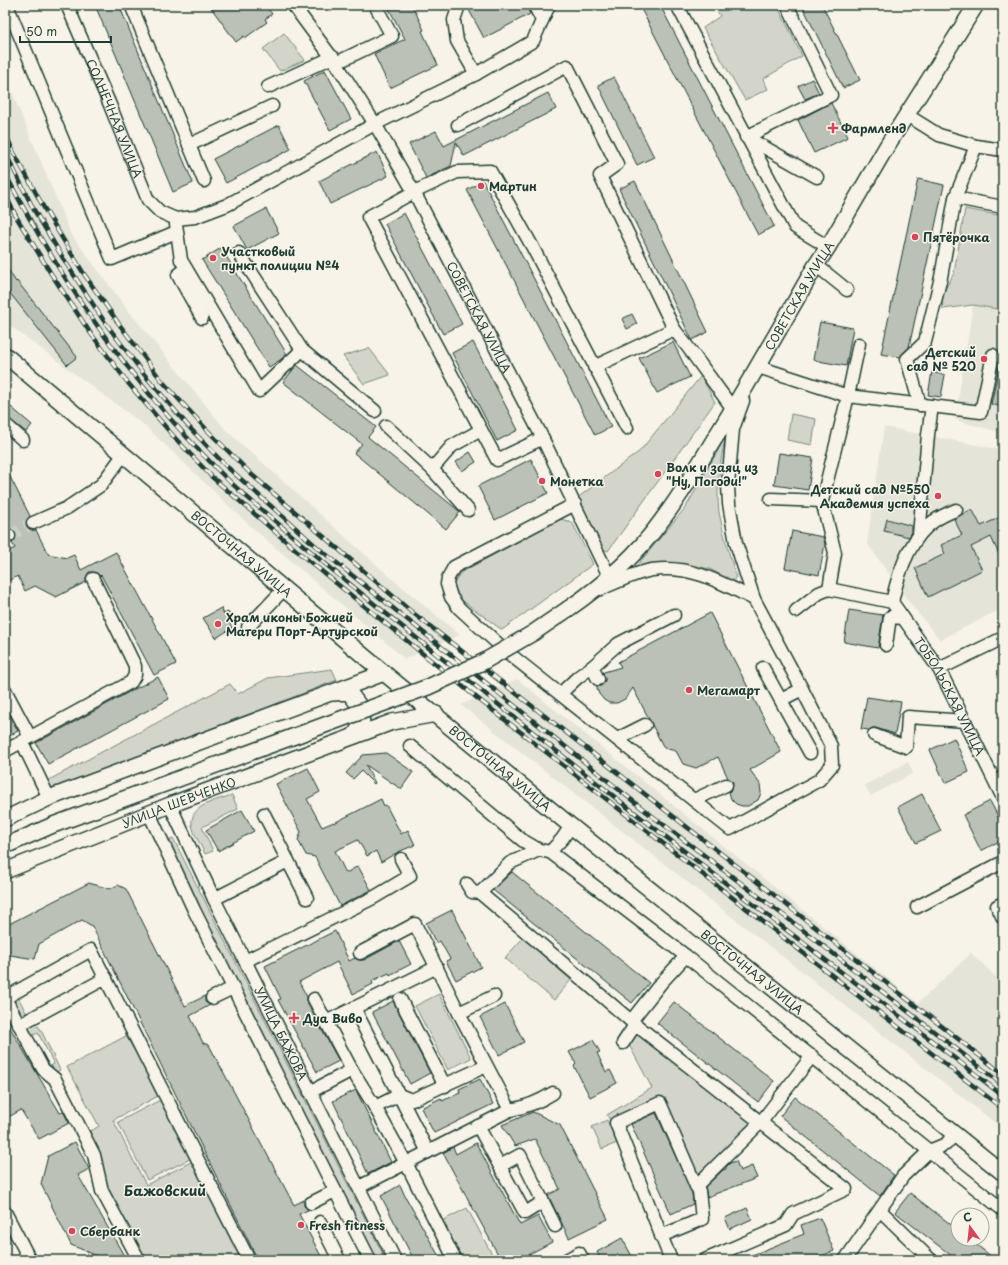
<svg xmlns="http://www.w3.org/2000/svg" width="1008" height="1265" font-family="'Playpen Sans',sans-serif">
	<style>
		.built { fill: #e5e4d9 }
		.green { fill: #d3d5ca; stroke: #79897f }
		.building { fill: #bbc1b6; stroke: #1f3d34 }
		.lines { fill: none; stroke-linecap: round; stroke-linejoin: round }
		.minor-tunnel { stroke: #cccfc4; stroke-width: 12; stroke-dasharray: 12 6; stroke-linecap: butt }
		.minor-casing { stroke: #1f3d34; stroke-width: 15 }
		.major-casing { stroke: #1f3d34; stroke-width: 18 }
		.minor { stroke: #f7f3e8; stroke-width: 12 }
		.major { stroke: #f7f3e8; stroke-width: 15 }
		.rail-casing { stroke: #1f3d34; stroke-width: 4.5 }
		.rail { stroke: #f7f3e8; stroke-width: 3; stroke-dasharray: 9; stroke-linecap: butt }
		.major-bridge-casing { stroke: #1f3d34; stroke-width: 18; stroke-linecap: butt }
		.major-bridge { stroke: #f7f3e8; stroke-width: 15 }
		.poi-dot { fill: #d1495b; stroke: #f7f3e8; stroke-width: 1.5 }
		.labels { text-anchor: middle; dominant-baseline: central; stroke-width: 3; stroke-linejoin: round; paint-order: stroke }
		.street-label { font-size: 12px; fill: #1f3d34; stroke: #f7f3e8 }
		.poi-label { font-size: 12px; font-weight: bold; fill: #1f3d34; stroke: #f7f3e8; text-anchor: start }
		.quarter-label { font-size: 14px; font-weight: bold; fill: #1f3d34; stroke: #f7f3e8 }
	</style>
	<rect width="100%" height="100%" fill="#f7f3e8"/>
	<filter id="ink" filterUnits="userSpaceOnUse"><feTurbulence type="fractalNoise" baseFrequency=".025" numOctaves="2"/><feDisplacementMap in="SourceGraphic" scale="8" xChannelSelector="R" yChannelSelector="G"/><feConvolveMatrix kernelMatrix="1 2 1 2 8 2 1 2 1" color-interpolation-filters="sRGB"/></filter>
	<g filter="url(#ink)">
		<path class="built" d="M5 74 13 95 71 234 124 305 225 429 389 576 460 635 405 659 248 524 144 425 5 322Z
			M973 305 1003 310V433L955 420Z
			M884 427 1003 450V608L940 640 909 602 867 543Z
			M517 679 918 1003 971 953 1003 984V1129L461 705Z
			M908 762 913 773 871 796 865 785Z"/>
		<path class="green" d="M714 5H777L802 56 763 79 768 89 745 100 703 28 720 16Z
			M284 33 305 60 280 71 263 49Z
			M965 209 1003 216V310L973 305 943 309 942 295 954 273Z
			M369 348 390 375 364 384 343 356Z
			M701 376 715 402 608 551 600 548 576 499 640 451Z
			M791 414 816 419 812 445 787 440Z
			M726 436C720 459 716 488 719 512 723 534 730 556 736 577L732 582 710 569 683 564H655L634 569 686 507Z
			M560 519 572 522 593 564 502 630 459 598 454 584 460 573Z
			M332 669 337 680 52 791 47 781 230 684 238 694 268 678Z
			M232 795 238 809 202 827 213 851 205 854C201 845 194 835 192 825 189 805 218 800 232 795Z
			M173 838 386 1260H376L166 841Z
			M523 938 571 980 554 1000 505 958Z
			M439 994 471 1058 448 1070 415 1006Z
			M18 997 28 1016 21 1017 13 1002Z
			M32 1024 39 1027 41 1030 60 1070C55 1074 52 1073 46 1069L54 1064 38 1033 28 1037 27 1028Z
			M635 1030 753 1122 698 1177 661 1098 611 1122 607 1115 652 1088 628 1043Z
			M126 1036 160 1095 113 1120 146 1185 193 1161 244 1260H178L174 1254 163 1260H142L101 1182 103 1162 88 1133 99 1126 67 1067Z
			M162 1099 192 1158 147 1180 118 1122Z
			M607 1120 617 1143 602 1149 592 1127Z
			M467 1208 495 1260H462L442 1221Z"/>
		<path class="building" d="M95 5H119L193 183 173 192Z
			M209 5H265L272 14 265 19 267 22 245 38 244 36 236 42Z
			M387 5H412L424 30 422 31 438 65 390 88 374 54 405 39Z
			M479 5H526L530 14 484 38 469 10Z
			M639 5H660L774 226 758 235Z
			M802 5H822L860 80 843 88Z
			M325 70 351 119 330 130 304 81Z
			M614 77 654 157 637 165 598 85Z
			M812 79 819 93 805 99 798 86Z
			M548 93 556 109 464 156 456 142 451 166 426 178 409 144 436 131 444 146Z
			M831 103 848 137 814 153 798 120Z
			M279 125 291 149 226 183 213 159Z
			M377 152 388 176 330 204 319 181Z
			M918 179 944 185 909 347 900 357 881 354Z
			M483 181 611 427 595 435 467 190Z
			M635 181 708 332 692 340 619 189Z
			M266 209 279 233 247 250 234 226Z
			M404 213 462 324 443 334 385 224Z
			M221 248 287 354 280 360 269 367 202 260Z
			M5 265 16 282 17 281 77 357 67 365 5 287Z
			M632 314 637 324 627 329 622 319Z
			M820 322 853 328 846 366 813 360Z
			M473 342 518 430 497 441 452 353Z
			M673 342 690 377 657 393 639 358Z
			M297 365 376 427 368 437 459 511 460 512 446 529 354 453 362 444 283 382Z
			M999 367 1003 368V407L991 404Z
			M932 372 945 375 941 397 928 395Z
			M5 402 32 425 26 432 5 416Z
			M470 452 476 462 462 471 456 462Z
			M779 453 813 458 808 490 774 485Z
			M531 459 548 493 495 520 478 486Z
			M5 467 30 516 26 522V526L32 530H36L48 554 67 558 74 555 81 570 116 552 176 664 154 675 101 575 100 576 97 573 93 572H89L86 578V582L56 597 35 586 25 591 18 576 5 582V553L15 548 12 543 15 540 16 536 13 530 10 529H6L5 528Z
			M972 509 981 526 1003 516V563L991 537 971 547 982 570 928 597 915 568 945 554 941 545 962 535 954 519Z
			M887 519 912 526V532L909 537 884 531Z
			M792 531 823 537 825 544 819 575 785 568Z
			M221 608 224 614 228 612 233 620 230 623 232 628 216 638 203 618Z
			M849 610 883 615 878 648 844 642Z
			M710 613 781 752 750 770 760 784 761 793 758 800 748 806H742L736 804 731 799 729 792 732 789 733 782 728 778 718 757 696 768 683 764 676 751 664 748 633 688 625 699 617 703H609L604 700 599 694 597 689V686H601L604 683 605 679 603 673 604 672 621 667 618 662Z
			M158 677 169 699 48 764 36 743 129 692Z
			M867 697 901 702 895 734 876 728H872L869 730 861 729Z
			M5 707 18 731 5 738Z
			M954 738 969 772 945 783 930 750Z
			M386 753 413 772 401 789 366 765 375 783 374 784 361 771 353 779 346 773 363 755Z
			M308 768 320 792 307 799 322 827 334 822V823L381 799 384 806 386 805 401 834 408 830 415 845 398 852 381 862 376 851 367 856 358 840 335 851 346 873 358 866 371 890 340 906 315 857 306 855 298 840 301 832 276 784Z
			M922 794 941 831 916 843 898 807Z
			M990 801 1003 826V839L981 851 963 815Z
			M242 810 254 831 218 851 206 830Z
			M512 872 649 983 632 1003 493 890Z
			M89 883 110 889 118 885 126 889 185 1006 205 996V1002L210 1005 190 1016 203 1043 209 1045 294 1205 304 1200V1206L308 1210 299 1214 323 1260H258L92 926 82 920 39 944 35 959 10 955 5 945V926Z
			M452 910 481 967 456 980 446 961 450 959 440 941 436 943 426 923Z
			M335 931 349 961 355 958 359 960H364L399 941 411 964 390 975 389 973 372 981 373 984 353 994 337 962 299 982 307 997V1003L339 1061 317 1072 278 1000 281 999 265 966Z
			M393 1001 430 1073 410 1084 372 1012Z
			M674 1002 774 1081 758 1102 657 1023Z
			M505 1004 524 1042 499 1055 480 1017Z
			M5 1019 60 1113 63 1111 69 1123 39 1139 21 1110 5 1119Z
			M593 1040 600 1052 597 1053 606 1072 610 1070 617 1083 590 1097 574 1066 576 1064 569 1052Z
			M480 1079 493 1104 434 1133 421 1108 441 1098 442 1101 460 1093 459 1089Z
			M356 1090 391 1162 368 1174 333 1101Z
			M795 1097 894 1175 880 1196 780 1116Z
			M533 1112 560 1125 608 1219 569 1238 548 1195 560 1189 535 1139 515 1146 502 1125Z
			M656 1113 692 1193 693 1204 671 1214 631 1124Z
			M75 1142 89 1169 78 1175 123 1254 112 1260H107L71 1245 41 1184 48 1156Z
			M476 1143 520 1225 538 1216 552 1242 518 1260H501L443 1153 453 1147 456 1154Z
			M736 1161 740 1171 752 1166 757 1178 707 1197 705 1187 723 1170 726 1169V1167L730 1163Z
			M400 1185 405 1196 441 1260H414L381 1196Z
			M910 1193 958 1230V1239H969L996 1260H957L908 1222 895 1212Z
			M747 1208 752 1219 730 1229 725 1218Z
			M820 1218 834 1251 811 1260H740L804 1234 801 1225Z
			M622 1238 634 1260H601L597 1252Z"/>
		<g class="lines">
			<path class="minor-tunnel" d="M9 536 33 523"/>
			<defs>
				<g id="minor">
					<path d="M7 5 112 259 176 232"/>
					<path id="s1" d="M67 5 110 105 148 200 160 212 176 219 195 217 227 205 375 124 476 74 533 41 549 5"/>
					<path d="M131 5 204 181"/>
					<path id="s2" d="M293 5 336 63 375 124 414 192 539 431 609 576"/>
					<path d="M459 5 454 20 457 41 476 74"/>
					<path d="M534 5 542 20"/>
					<path d="M677 5 795 227 828 247"/>
					<path d="M787 5 831 95 746 137 817 177"/>
					<path d="M336 63 392 36 375 5"/>
					<path d="M268 87 333 57"/>
					<path d="M907 115 939 135 976 146 1003 150"/>
					<path d="M458 125 567 66 617 164 600 176 674 329"/>
					<path d="M189 145 272 106"/>
					<path d="M955 198 1003 207"/>
					<path d="M176 224 181 260 259 391 302 350"/>
					<path d="M239 253 302 350 375 411"/>
					<path d="M816 265 847 290"/>
					<path d="M186 269 178 275 202 318"/>
					<path d="M859 344 848 396 981 412 993 355"/>
					<path d="M594 367 674 329 690 350 733 409"/>
					<path id="s3" d="M758 367 848 396 822 501 835 553 829 589 892 602 939 669 1003 798"/>
					<path d="M920 405 907 359 925 342 941 277 955 198 976 146"/>
					<path d="M5 424 23 440"/>
					<path d="M386 426 432 469 468 510"/>
					<path d="M543 438 497 460 368 217 414 192 457 172 490 171 532 246 627 428"/>
					<path d="M432 469 452 446 481 430"/>
					<path d="M771 499 822 501"/>
					<path d="M575 504 454 567 448 578 447 584 451 597 459 608 507 652 730 829 819 780 832 765 831 746 802 689 754 599 736 543 729 504 728 485 733 429 743 401"/>
					<path d="M33 523 67 508 101 485 124 454"/>
					<path d="M919 535 928 435 932 406"/>
					<path d="M5 538 9 536"/>
					<path d="M601 589C617 582 634 573 652 570 690 564 722 583 754 599"/>
					<path d="M892 602C898 574 909 538 934 521 940 517 948 513 956 510"/>
					<path d="M796 611 819 593 829 589"/>
					<path d="M248 627 284 589"/>
					<path d="M886 645 890 617 903 618"/>
					<path d="M592 667 598 679"/>
					<path d="M763 668 810 753"/>
					<path d="M939 669 1003 638"/>
					<path d="M5 690 30 737"/>
					<path d="M560 694 578 677 592 667 618 644 674 615"/>
					<path d="M781 700 802 689"/>
					<path d="M874 735 906 747 908 717 965 721"/>
					<path d="M617 739 645 725"/>
					<path d="M22 742 49 798"/>
					<path d="M410 746 522 840 539 850"/>
					<path d="M5 751 131 682 135 675V666L93 579"/>
					<path d="M694 800 726 785"/>
					<path id="s4" d="M170 805 214 899 395 1260"/>
					<path d="M149 813 194 910 370 1260"/>
					<path d="M264 814 307 898"/>
					<path d="M550 852 686 956 1003 1210"/>
					<path d="M467 884 472 892 480 893 590 986 631 1021 846 1189 793 1214 786 1225 705 1260"/>
					<path d="M480 893 510 863 539 850 550 852 562 839 571 826"/>
					<path d="M214 899 288 861"/>
					<path d="M1003 903 997 906 1003 918"/>
					<path d="M917 907 1003 862"/>
					<path d="M360 953 415 924 459 1013 510 1110"/>
					<path d="M245 961 373 898 410 876 401 859"/>
					<path d="M212 998 233 988"/>
					<path d="M314 999 352 1070 375 1107 406 1163 455 1260"/>
					<path d="M400 999 445 1086"/>
					<path d="M354 1008 399 1095 375 1107"/>
					<path d="M459 1013 494 996"/>
					<path d="M631 1021 661 983 686 956"/>
					<path d="M326 1022 437 967"/>
					<path d="M19 1025 106 978"/>
					<path d="M623 1043 635 1025"/>
					<path d="M310 1092 352 1070"/>
					<path d="M478 1126 525 1213 543 1202"/>
					<path d="M428 1152 399 1095 412 1100 486 1066"/>
					<path d="M500 1166 520 1155 555 1226"/>
					<path d="M359 1187 510 1110C527 1107 539 1102 553 1093"/>
					<path d="M311 1203 335 1191"/>
					<path d="M880 1210 931 1260"/>
					<path d="M5 1212 30 1260"/>
					<path d="M320 1222 339 1260"/>
					<path d="M661 1236 702 1219 699 1191 696 1186 761 1122 812 1056"/>
					<path d="M139 1260 102 1191 94 1155 55 1079 43 1069 5 998 91 950 249 1260"/>
					<path d="M566 1260 579 1253 583 1260"/>
					<path d="M671 1260 616 1123 660 1103 696 1186"/>
					<path d="M845 1260 903 1176 929 1151 946 1144 954 1135"/>
				</g>
				<g id="major">
					<path id="s5" d="M5 355 384 673 571 826 1003 1173"/>
					<path id="s6" d="M568 609C603 585 637 555 662 520 685 490 703 457 723 425 755 372 785 319 816 265L828 247 887 146 976 5"/>
					<path d="M333 693 349 692 360 707 362 724 354 736"/>
					<path d="M5 819 49 798 384 673"/>
					<path id="s7" d="M5 871 170 805 392 722 436 714"/>
				</g>
			</defs>
			<use href="#minor" class="minor-casing"/>
			<use href="#major" class="major-casing"/>
			<use href="#minor" class="minor"/>
			<use href="#major" class="major"/>
			<defs>
				<path id="rail" d="M5 132 13 151 44 208 84 274 119 324 162 381 207 430 251 474 408 609 1003 1074
					M5 152 34 210 66 263 104 321 143 373 189 427 225 465 317 547 643 809 799 927 1003 1085
					M5 173C61 282 131 382 217 469 239 492 265 512 289 533 341 578 395 621 449 664 571 765 697 861 823 958 883 1004 944 1049 1003 1096
					M5 194 17 218 50 272 89 331 128 383 175 438 212 477 303 556 477 698 1003 1109"/>
			</defs>
			<use href="#rail" class="rail-casing"/>
			<use href="#rail" class="rail"/>
			<defs>
				<path id="major-bridge" d="M5 846 53 825 428 687 483 662 533 633 568 609"/>
			</defs>
			<use href="#major-bridge" class="major-bridge-casing"/>
			<use href="#major-bridge" class="major-bridge"/>
		</g>
	</g>
	<g class="poi-dot">
		<path d="M831 122h4v4h4v4h-4v4h-4v-4h-4v-4h4z"/>
		<circle cx="481" cy="186" r="4"/>
		<circle cx="915" cy="237" r="4"/>
		<circle cx="213" cy="258" r="4"/>
		<circle cx="984" cy="359" r="4"/>
		<circle cx="658" cy="474" r="4"/>
		<circle cx="542" cy="481" r="4"/>
		<circle cx="938" cy="496" r="4"/>
		<circle cx="218" cy="624" r="4"/>
		<circle cx="689" cy="690" r="4"/>
		<path d="M292 1012h4v4h4v4h-4v4h-4v-4h-4v-4h4z"/>
		<circle cx="301" cy="1225" r="4"/>
		<circle cx="72" cy="1231" r="4"/>
	</g>
	<g class="labels">
		<g class="street-label">
			<text stroke="none"><textPath href="#s1" startOffset="123">СОЛНЕЧНАЯ УЛИЦА</textPath></text>
			<text stroke="none"><textPath href="#s6" startOffset="393">СОВЕТСКАЯ УЛИЦА</textPath></text>
			<text stroke="none"><textPath href="#s2" startOffset="364">СОВЕТСКАЯ УЛИЦА</textPath></text>
			<text stroke="none"><textPath href="#s5" startOffset="309">ВОСТОЧНАЯ УЛИЦА</textPath></text>
			<text stroke="none"><textPath href="#s3" startOffset="468">ТОБОЛЬСКАЯ УЛИЦА</textPath></text>
			<text stroke="none"><textPath href="#s5" startOffset="645">ВОСТОЧНАЯ УЛИЦА</textPath></text>
			<text stroke="none"><textPath href="#s7" startOffset="187">УЛИЦА ШЕВЧЕНКО</textPath></text>
			<text stroke="none"><textPath href="#s5" startOffset="969">ВОСТОЧНАЯ УЛИЦА</textPath></text>
			<text stroke="none"><textPath href="#s4" startOffset="254">УЛИЦА БАЖОВА</textPath></text>
		</g>
		<g class="poi-label">
			<text x="841" y="128">Фармленд</text>
			<text x="489" y="186">Мартин</text>
			<text x="923" y="237">Пятёрочка</text>
			<text x="221" y="251">Участковый<tspan x="221" dy="14">пункт полиции №4</tspan></text>
			<text x="976" y="352" text-anchor="end">Детский<tspan x="976" dy="14">сад № 520</tspan></text>
			<text x="666" y="467">Волк и заяц из<tspan x="666" dy="14">"Ну, Погоди!"</tspan></text>
			<text x="550" y="481">Монетка</text>
			<text x="930" y="489" text-anchor="end">Детский сад №550<tspan x="930" dy="14">Академия успеха</tspan></text>
			<text x="226" y="617">Храм иконы Божией<tspan x="226" dy="14">Матери Порт-Артурской</tspan></text>
			<text x="697" y="690">Мегамарт</text>
			<text x="303" y="1018">Дуа Виво</text>
			<text x="309" y="1225">Fresh fitness</text>
			<text x="80" y="1231">Сбербанк</text>
		</g>
		<g class="quarter-label">
			<text x="165" y="1190">Бажовский</text>
		</g>
	</g>
	<rect width="1008" height="1265" fill="none" stroke="#f7f3e8" stroke-width="20"/>
	<rect x="10" y="10" width="988" height="1245" fill="none" stroke="#1f3d34" stroke-width="1.5" filter="url(#ink)"/>
	<g transform="translate(970 1227) rotate(345)"><circle r="19" fill="#f7f3e8" stroke="#a1aaa0"/>
	<path d="M0-3L7 15L0 10L-7 15Z" fill="#d1495b"/>
	<text y="-6" font-size="11" font-weight="bold" text-anchor="middle" fill="#1f3d34">С</text>
	</g>
	<path d="M20 36v6h91v-6" fill="none" stroke="#1f3d34" stroke-width="2"/>
	<text x="26" y="36" font-size="12" fill="#1f3d34" stroke="#f7f3e8" stroke-width="3" paint-order="stroke">50 m</text>
</svg>
